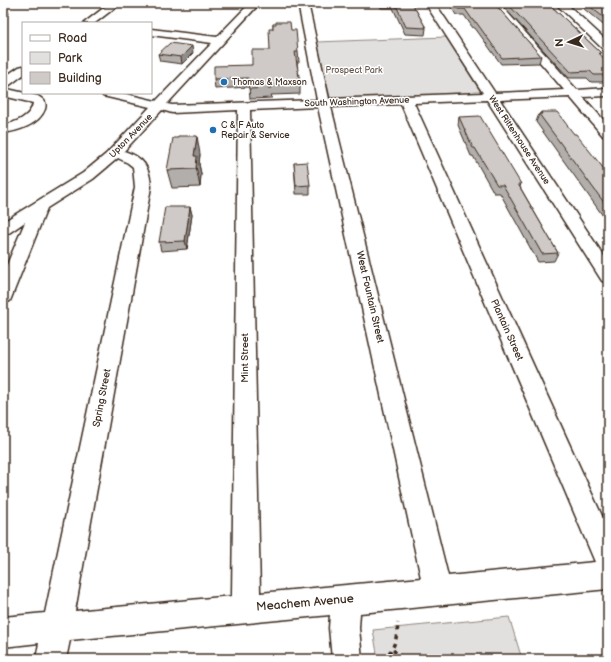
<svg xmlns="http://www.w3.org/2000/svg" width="611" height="662" font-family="'Balsamiq Sans',sans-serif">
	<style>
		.green { fill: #e2e0de; stroke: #8e857e }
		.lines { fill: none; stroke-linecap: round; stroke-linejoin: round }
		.minor-casing { stroke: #3b2a1e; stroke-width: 3 }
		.path { stroke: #3b2a1e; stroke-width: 3.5; stroke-dasharray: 4 4; stroke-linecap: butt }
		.minor { fill: #fff; fill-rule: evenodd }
		.wall { fill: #b2aeab; stroke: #3b2a1e }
		.shaded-wall { fill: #918d8b; stroke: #3b2a1e }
		.building { fill: #cfcac7; stroke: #3b2a1e }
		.poi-dot { fill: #1f6fb2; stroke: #fff; stroke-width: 1.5 }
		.labels { text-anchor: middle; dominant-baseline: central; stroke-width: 3; stroke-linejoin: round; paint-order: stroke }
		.far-park-label { font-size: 9px; fill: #65584e; stroke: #fff }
		.far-poi-label { font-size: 9px; fill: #3b2a1e; stroke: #fff; text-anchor: start }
		.far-street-label { font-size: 9px; fill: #3b2a1e; stroke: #fff }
		.street-label { font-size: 10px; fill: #3b2a1e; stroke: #fff }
		.near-street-label { font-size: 12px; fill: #3b2a1e; stroke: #fff }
	</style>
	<rect width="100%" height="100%" fill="#fff"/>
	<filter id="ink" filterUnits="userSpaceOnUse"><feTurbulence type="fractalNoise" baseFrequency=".025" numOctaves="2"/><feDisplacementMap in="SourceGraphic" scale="8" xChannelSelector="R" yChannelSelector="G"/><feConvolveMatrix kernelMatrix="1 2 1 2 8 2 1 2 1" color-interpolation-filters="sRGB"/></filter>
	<g filter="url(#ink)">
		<path class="green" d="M446 37 480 91 479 93 334 99 330 97 317 42Z
			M509 617 522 659H378L373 630Z"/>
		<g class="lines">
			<defs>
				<path id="minor" d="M110 3H121L95 23H84Z
					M250 3H260L167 104 172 105 317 100 298 3H308L329 99 483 93 425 3H435L495 93 564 90 489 3H499L577 90 608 88V96L583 97 608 125V137L603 136 570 97 500 100 608 262V282L602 281 487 100 414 103 608 529V589L360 613 359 628 362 659H332L329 628 330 615 70 640 66 659H36L39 643 3 647V617L45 613 135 187 133 167 128 163 118 158 93 179 47 208 12 296 10 301 3 303V274L25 222 9 233 3 234V222L83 173 106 154 150 107 103 96 101 93H122L156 101 212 43 151 35V29L217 37ZM401 104 595 562 448 576 331 107ZM318 107 421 578 260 593 250 110ZM162 110 172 113 238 110 232 596 75 611 151 187C150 167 143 157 124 151Z
					M555 3H566L608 42V51L604 50Z
					M23 66V75L7 87 3 88V78L19 67Z
					M3 88 38 96C44 100 47 102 45 109 39 125 18 131 3 133V125C15 123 31 117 33 103L3 96Z"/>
			</defs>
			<use href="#minor" class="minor-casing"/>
			<path class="path" d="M393 650 403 659
				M383 659C395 650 397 637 398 623"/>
			<use href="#minor" class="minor"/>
		</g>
		<path class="wall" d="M378 3H412L426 28 425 35 405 34 393 8H381Z
			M449 3H494L541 56 539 63 501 64 475 28H473L464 15H456Z
			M500 3H548L601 53 600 55 608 63V82H591L587 78H569Z
			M577 3H608V29Z
			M273 24 291 30 298 52 299 62H297L300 84V94L271 95 272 98 250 99 249 87 215 89 214 79 252 65 270 50 273 29Z
			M193 53 182 64 160 61 158 54Z
			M541 112 574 134 608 174V223L536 122 539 114H540Z
			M459 117 521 184 520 187 558 253 554 261 538 262 500 193H494L473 156H471L458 125Z
			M200 154 199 164 201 174 200 187 172 188 167 170Z
			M294 163 310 185V194H296Z
			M190 207 192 215 187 249 161 251 159 242Z"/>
		<path class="shaded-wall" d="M5 4 9 14 3 18V5Z
			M192 46 193 53 182 64 181 57Z
			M197 136 200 154 199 164 201 174 200 187 194 156Z
			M190 207 192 215 187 249 185 241Z"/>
		<path class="building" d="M395 3H412L426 28 406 27Z
			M454 3H494L541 56 502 58 476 22H474L465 9H458Z
			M507 3H548L601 53H599L608 63V75H594L590 71 571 72Z
			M586 3H608V21Z
			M276 22H290L291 30H296L298 52H295L300 84 271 85V88L249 89 248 78 214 79V66L252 65V50H270L269 29H273V24H276Z
			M170 43 192 46 181 57 158 54Z
			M541 112H557L574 134H576L608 174V208L539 114H542Z
			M480 116 521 184H518L558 253 542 254 503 185H497L475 148H473L459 117Z
			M178 136H197L194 156H197L196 169 167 170 173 138H178Z
			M307 162 310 185 296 186 294 163Z
			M165 207H190L185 241 159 242Z"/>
	</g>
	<g class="poi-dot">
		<circle cx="224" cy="82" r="4"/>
		<circle cx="213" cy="130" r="4"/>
	</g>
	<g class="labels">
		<g class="far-park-label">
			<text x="354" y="70">Prospect Park</text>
		</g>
		<g class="far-poi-label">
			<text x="232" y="82">Thomas &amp; Maxson</text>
			<text x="221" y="125">C &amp; F Auto<tspan x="221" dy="10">Repair &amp; Service</tspan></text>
		</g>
		<g class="far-street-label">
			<text transform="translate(357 102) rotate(-2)">South Washington Avenue</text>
			<text transform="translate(131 136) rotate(-46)">Upton Avenue</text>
			<text transform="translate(519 140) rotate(57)">West Rittenhouse Avenue</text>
		</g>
		<g class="street-label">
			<text transform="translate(370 297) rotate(77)">West Fountain Street</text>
			<text transform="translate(507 330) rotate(66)">Plantain Street</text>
			<text transform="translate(245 358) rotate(-90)">Mint Street</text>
			<text transform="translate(102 398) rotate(-79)">Spring Street</text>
		</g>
		<g class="near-street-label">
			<text transform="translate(305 603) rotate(-5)">Meachem Avenue</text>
		</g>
	</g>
	<rect width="611" height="662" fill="none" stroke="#fff" stroke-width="16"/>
	<rect x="8" y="8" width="595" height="646" fill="none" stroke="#3b2a1e" stroke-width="1.5" filter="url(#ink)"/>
	<rect x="22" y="22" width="130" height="72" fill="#ffffff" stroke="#b1aaa5"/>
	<rect x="30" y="35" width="20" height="6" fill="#ffffff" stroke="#b1aaa5"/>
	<text x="58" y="42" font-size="12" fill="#3b2a1e">Road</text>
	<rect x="30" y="52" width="20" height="12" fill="#e2e0de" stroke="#b1aaa5"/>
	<text x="58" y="62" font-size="12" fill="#3b2a1e">Park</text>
	<rect x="30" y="72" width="20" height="12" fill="#cfcac7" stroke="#b1aaa5"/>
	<text x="58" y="82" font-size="12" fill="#3b2a1e">Building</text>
	<g transform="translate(569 42) rotate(266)" stroke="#ffffff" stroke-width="3" paint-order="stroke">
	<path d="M0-3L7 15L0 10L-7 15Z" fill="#3b2a1e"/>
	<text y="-6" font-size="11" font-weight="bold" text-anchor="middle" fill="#3b2a1e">N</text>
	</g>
</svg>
